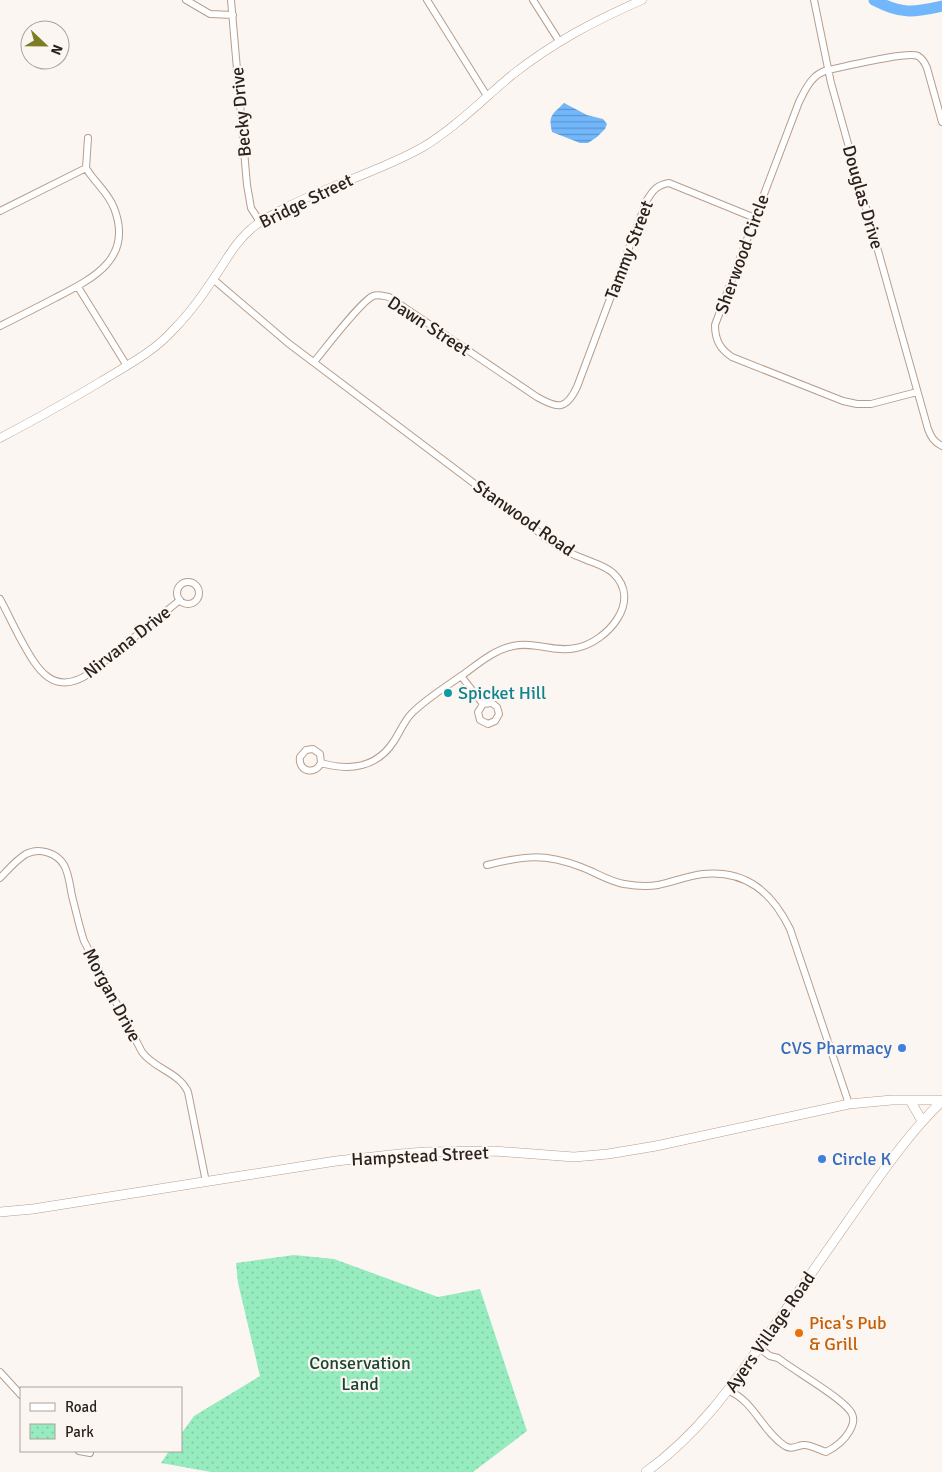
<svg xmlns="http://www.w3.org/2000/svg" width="942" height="1472" font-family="Signika,sans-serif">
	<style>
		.park { fill: url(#park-dots) }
		.water { fill: url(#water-rules) }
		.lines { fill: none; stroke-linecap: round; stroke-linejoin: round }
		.river { stroke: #72b7fc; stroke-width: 11 }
		.minor-casing { stroke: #b89d8b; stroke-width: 8 }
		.tertiary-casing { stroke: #b89d8b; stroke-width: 9 }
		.secondary-casing { stroke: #b89d8b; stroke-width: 10 }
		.minor { stroke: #fff; stroke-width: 6 }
		.tertiary { stroke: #fff; stroke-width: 8 }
		.secondary { stroke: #fff; stroke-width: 9 }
		.culture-dot { fill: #0f9aa8; stroke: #fcf6f2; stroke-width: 2 }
		.shop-dot { fill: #3f7fe0; stroke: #fcf6f2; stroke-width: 2 }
		.food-dot { fill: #e8710a; stroke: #fcf6f2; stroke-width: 2 }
		.labels { text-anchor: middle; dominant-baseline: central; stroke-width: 4.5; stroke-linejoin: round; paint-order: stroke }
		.street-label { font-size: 18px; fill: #2c221b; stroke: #fcf6f2 }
		.culture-label { font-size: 18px; fill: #0d838f; stroke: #fcf6f2; text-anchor: start }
		.shop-label { font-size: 18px; fill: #366cbe; stroke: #fcf6f2; text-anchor: end }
		.food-label { font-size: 18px; fill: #c56008; stroke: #fcf6f2; text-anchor: start }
		.park-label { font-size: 18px; fill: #1a4631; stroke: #fcf6f2 }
	</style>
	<defs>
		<pattern id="park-dots" width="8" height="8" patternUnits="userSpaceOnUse" patternTransform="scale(1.25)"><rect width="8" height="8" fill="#96ecbf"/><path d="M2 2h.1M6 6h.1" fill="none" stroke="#81caa4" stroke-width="1.8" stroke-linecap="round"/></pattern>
		<pattern id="water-rules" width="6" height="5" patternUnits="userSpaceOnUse" patternTransform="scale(1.25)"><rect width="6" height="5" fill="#72b7fc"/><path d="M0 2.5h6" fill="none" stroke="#5e94cb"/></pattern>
	</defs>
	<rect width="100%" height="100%" fill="#fcf6f2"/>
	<path class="park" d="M294 1255 334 1259 438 1297 480 1289 527 1431 473 1472H211L161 1463 169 1451H181V1434L194 1416 260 1376 238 1283 236 1263Z"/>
	<path class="water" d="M564 103 587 115 603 119 607 124 605 129 597 137 588 143H580L552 132C548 115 552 115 564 103Z"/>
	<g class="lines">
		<path class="river" d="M874 0C901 14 912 13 942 6"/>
		<defs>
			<path id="minor" d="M186 0 210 14 233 15
				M231 0 247 185 251 208 260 222
				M427 0 487 96
				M533 0 559 41
				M814 0 831 83 928 429C931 437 934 442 942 446
				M0 211 86 168
				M213 279 288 343 549 540C559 547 570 554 582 558 593 563 604 565 613 573 643 601 607 642 576 648 554 653 535 641 513 646 494 650 479 663 464 674 447 686 427 698 412 713 404 721 400 732 394 741 377 768 349 771 321 763 314 776 298 771 300 757L306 750 313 749 320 754 321 763
				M78 287 127 366
				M0 326C18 317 36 308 55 298 92 279 134 259 114 208 108 192 94 182 86 168L88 138
				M314 362C324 350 361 301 373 296 378 294 383 296 389 297L537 397C558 409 566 410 577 387L647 200C653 190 657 185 669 183L755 218
				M917 392 871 404H857L843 401 732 357C720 349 715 340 715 325L755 218 799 102C806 88 812 74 828 70 844 67 907 51 918 56 923 59 925 63 927 68L942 122
				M177 593a11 11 0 1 1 22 0a11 11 0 1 1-22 0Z
				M0 599C7 612 13 625 20 638 36 667 52 699 90 673L180 600
				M461 676 483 704 492 703 497 707 499 714 495 721 488 724 480 720 478 712 483 704
				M487 865C524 856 544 853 581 867 595 872 608 881 624 884 635 886 647 887 658 885 673 882 687 876 703 874 746 870 772 892 790 929L849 1104
				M0 878C8 870 16 860 26 854 39 847 57 853 64 865 69 874 70 886 72 896 76 911 79 926 84 941L142 1052C154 1069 179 1072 188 1092L206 1182
				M0 1372 21 1395
				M729 1391C754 1401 762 1431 785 1446 792 1450 796 1446 803 1445 810 1444 819 1450 826 1452 836 1447 843 1442 849 1432 852 1427 855 1420 852 1414 846 1400 793 1370 778 1358L770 1356 759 1348
				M79 1451 90 1453"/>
			<path id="tertiary" d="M0 438C34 420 67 402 100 382 126 366 154 352 174 329 192 311 206 290 220 269 229 255 238 240 251 229 261 220 273 214 285 208 329 185 379 172 423 147 455 128 483 99 512 75 554 42 594 21 642 0"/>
			<path id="secondary" d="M910 1100 922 1121
				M0 1212 33 1209 336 1161 400 1154 425 1152 494 1151 574 1157 608 1154 656 1146 849 1104 892 1100H942
				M646 1472C701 1432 734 1383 773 1328 803 1285 834 1241 864 1198 888 1164 912 1130 942 1101"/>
		</defs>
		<use href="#minor" class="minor-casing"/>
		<use href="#tertiary" class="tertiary-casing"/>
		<use href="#secondary" class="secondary-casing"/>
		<use href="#minor" class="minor"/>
		<use href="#tertiary" class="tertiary"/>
		<use href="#secondary" class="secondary"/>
	</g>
	<circle class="culture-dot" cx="448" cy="693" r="5"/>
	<g class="shop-dot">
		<circle cx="902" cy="1048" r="5"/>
		<circle cx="822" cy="1159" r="5"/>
	</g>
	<circle class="food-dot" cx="799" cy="1333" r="5"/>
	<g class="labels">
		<g class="street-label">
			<text transform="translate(241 112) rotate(-95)">Becky Drive</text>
			<text transform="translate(863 197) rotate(74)">Douglas Drive</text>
			<text transform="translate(306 201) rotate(-26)">Bridge Street</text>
			<text transform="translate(629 250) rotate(-69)">Tammy Street</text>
			<text transform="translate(742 254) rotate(-70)">Sherwood Circle</text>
			<text transform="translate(429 326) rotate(33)">Dawn Street</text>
			<text transform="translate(524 518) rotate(35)">Stanwood Road</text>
			<text transform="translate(127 642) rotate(-38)">Nirvana Drive</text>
			<text transform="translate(112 995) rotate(62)">Morgan Drive</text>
			<text transform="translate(420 1156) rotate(-3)">Hampstead Street</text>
			<text transform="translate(770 1332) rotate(-55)">Ayers Village Road</text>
		</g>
		<g class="culture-label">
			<text x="458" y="693">Spicket Hill</text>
		</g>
		<g class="shop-label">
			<text x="892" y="1048">CVS Pharmacy</text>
			<text x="832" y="1159" text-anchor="start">Circle K</text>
		</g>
		<g class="food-label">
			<text x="809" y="1323">Pica's Pub<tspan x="809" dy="21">&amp; Grill</tspan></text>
		</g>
		<g class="park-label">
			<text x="360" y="1363">Conservation<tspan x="360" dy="21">Land</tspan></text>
		</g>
	</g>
	<rect x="20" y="1387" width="162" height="65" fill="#fcf6f2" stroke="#a9a19c"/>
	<rect x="30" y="1403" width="25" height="8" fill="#ffffff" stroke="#a9a19c"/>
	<text x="65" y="1412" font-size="15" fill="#2c221b">Road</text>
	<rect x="30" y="1424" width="25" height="15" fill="url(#park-dots)" stroke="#a9a19c"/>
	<text x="65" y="1437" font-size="15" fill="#2c221b">Park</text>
	<g transform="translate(45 45) rotate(112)"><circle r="24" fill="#fcf6f2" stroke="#a9a19c"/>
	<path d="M0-4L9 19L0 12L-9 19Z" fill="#7d7d25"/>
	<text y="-8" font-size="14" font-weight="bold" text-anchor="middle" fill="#2c221b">N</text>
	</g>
</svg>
